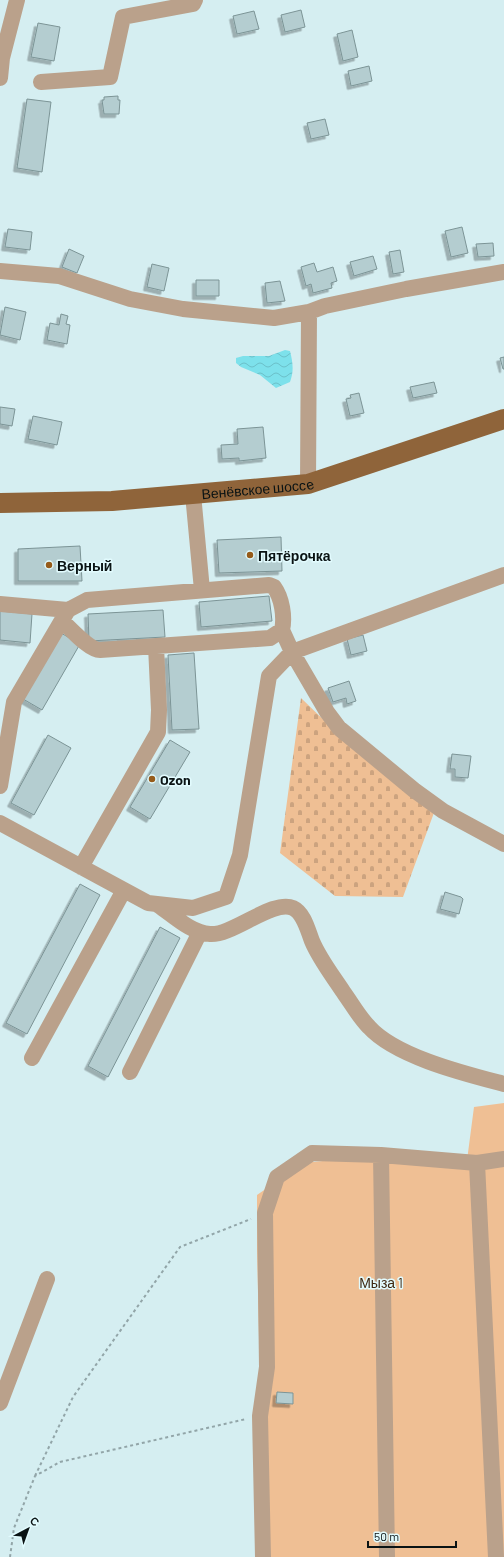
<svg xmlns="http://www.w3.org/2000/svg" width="504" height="1557" font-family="Barlow,sans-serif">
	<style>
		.green { fill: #efbf94 }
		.cemetery { fill: url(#cemetery-stones) }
		.water { fill: url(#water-waves) }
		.building { fill: #b4cdd0; stroke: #7c9496; filter: url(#shadow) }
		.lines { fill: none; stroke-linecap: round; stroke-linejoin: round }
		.path { stroke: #92a5a8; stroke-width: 2; stroke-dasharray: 3 3; stroke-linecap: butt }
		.minor { stroke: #baa18b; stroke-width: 16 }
		.major { stroke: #8f643a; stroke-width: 20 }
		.poi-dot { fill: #965b1a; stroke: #e2fbfe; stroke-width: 1.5 }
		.labels { text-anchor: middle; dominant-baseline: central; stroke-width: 3; stroke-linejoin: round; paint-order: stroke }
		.street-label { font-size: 14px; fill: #0a1314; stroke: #e2fbfe }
		.poi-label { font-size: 14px; font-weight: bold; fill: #0a1314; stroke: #e2fbfe; text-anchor: start }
		.park-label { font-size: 14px; fill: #3f2811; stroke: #e2fbfe }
	</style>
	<defs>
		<pattern id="cemetery-stones" width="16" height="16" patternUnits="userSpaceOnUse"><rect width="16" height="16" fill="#efbf94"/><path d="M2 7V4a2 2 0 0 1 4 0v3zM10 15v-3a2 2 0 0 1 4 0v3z" fill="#cca37f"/></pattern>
		<pattern id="water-waves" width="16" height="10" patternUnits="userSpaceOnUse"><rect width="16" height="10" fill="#7de1eb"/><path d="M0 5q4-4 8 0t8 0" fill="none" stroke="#6bc0c9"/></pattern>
		<filter id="shadow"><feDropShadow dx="-3.5" dy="3.5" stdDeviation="0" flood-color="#0004"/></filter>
	</defs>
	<rect width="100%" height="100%" fill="#d5eef1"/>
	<path class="green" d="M504 1103V1557H264L257 1249V1195L303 1163 371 1156 466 1168 474 1107Z"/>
	<path class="cemetery" d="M301 698 333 729 435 810 403 897 335 896 280 853Z"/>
	<path class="water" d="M285 350 290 351C293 363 294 371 290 382L276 388 260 375 241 367 236 363V358L243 356H269Z"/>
	<path class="building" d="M301 10 305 27 285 32 281 15Z
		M254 11 259 29 237 34 233 16Z
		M38 23 60 27 54 61 31 57Z
		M352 30 358 57 343 61 337 34Z
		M369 66 372 81 351 86 348 71Z
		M118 96V100H120L119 114H104L102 100H104V97Z
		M27 99 51 102 42 172 17 168Z
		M325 119 329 135 311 139 307 123Z
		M462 227 468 253 451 257 445 231Z
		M8 229 32 232 30 250 5 247Z
		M493 243 494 256 478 257 476 244Z
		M69 249 84 256 77 273 62 267Z
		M400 250 404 272 393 274 389 252Z
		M373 256 377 269 354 276 350 262Z
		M314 263 317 272 333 267 337 281 331 283 332 288 313 293 311 284 306 286 301 267Z
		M152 264 169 268 164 291 147 287Z
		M196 280H219V296H196Z
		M280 281 285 301 267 303 265 283Z
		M5 307 26 312 20 340 0 335Z
		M61 314 68 316 66 324 70 325 67 344 47 340 50 323 59 325Z
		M504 357V369H503L500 358Z
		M434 382 437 393 413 398 410 387Z
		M359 393 364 413 350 416 346 399 351 398 350 395Z
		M0 407 15 409 12 426 0 424Z
		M33 416 62 422 57 445 28 439Z
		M263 427 266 458 239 461V458L222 459 221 445 238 444 237 429Z
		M281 537 282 571 219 573 217 540Z
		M80 546 82 581H18V549Z
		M269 596 272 621 201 627 199 602Z
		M163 610 165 637 89 641 88 614Z
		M0 611 32 614 30 643 0 640Z
		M61 633 80 644 42 710 23 699Z
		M363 635 367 651 351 655 347 639Z
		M194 653 199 729 172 730 168 655Z
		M349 681 356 701 347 704 346 698 333 702 328 688Z
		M48 735 71 748 34 815 11 803Z
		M170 740 190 752 150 819 130 807Z
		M452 754 471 756 468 778 455 777V769H450Z
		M80 884 100 895 27 1034 6 1023Z
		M445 892 461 897 463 899 459 914 440 909Z
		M160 927 180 938 108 1077 88 1066Z
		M277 1392 293 1393V1404L276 1403Z"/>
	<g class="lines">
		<path class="path" d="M35 1476 73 1397 180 1247 251 1219
			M10 1557 14 1528 35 1476 60 1462 246 1419"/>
		<path class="minor" d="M0 78 2 58 17 0
			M41 82 110 77 123 17 193 4 195 0
			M0 271 59 276 130 299 183 309 274 318 309 312 325 306 406 289 504 272
			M308 484 309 312
			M193 494 202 590
			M0 604 68 610 14 702 0 786
			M62 621C71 629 89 650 100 650L270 638 282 630C285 617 282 598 274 587L269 585 87 600 68 610
			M282 630 292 652 327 712 339 728 414 790 443 811 504 844
			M0 823 148 903 193 908 226 897 240 855 269 676 292 652 504 575
			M81 867 158 732 159 710 156 646
			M158 905C173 915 191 933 210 934 232 936 273 899 293 908 304 913 308 931 312 941 320 960 333 976 344 993 352 1004 359 1017 369 1027 396 1057 466 1074 504 1084
			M32 1058 124 890
			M130 1072 200 932
			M381 1155 387 1557
			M477 1163 496 1557
			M0 1403 47 1279
			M263 1557 260 1416 267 1367 265 1213 277 1177 312 1153 381 1155 477 1163 504 1159"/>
		<path class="major" id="s1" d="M0 503 112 501 308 484 504 419"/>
	</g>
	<g class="poi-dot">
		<circle cx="250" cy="555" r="4"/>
		<circle cx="49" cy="565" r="4"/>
		<circle cx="152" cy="779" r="4"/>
	</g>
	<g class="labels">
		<g class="street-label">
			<text stroke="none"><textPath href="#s1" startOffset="258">Венёвское шоссе</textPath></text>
		</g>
		<g class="poi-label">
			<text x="258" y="555">Пятёрочка</text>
			<text x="57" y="565">Верный</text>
			<text x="160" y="779">Ozon</text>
		</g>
		<g class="park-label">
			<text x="381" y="1282">Мыза 1</text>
		</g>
	</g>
	<g transform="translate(28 1529) rotate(41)" stroke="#e2fbfe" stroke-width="3" paint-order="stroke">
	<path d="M0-3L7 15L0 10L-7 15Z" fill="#0a1314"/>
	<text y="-6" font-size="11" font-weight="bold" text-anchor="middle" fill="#0a1314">С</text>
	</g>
	<path d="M368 1541v6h88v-6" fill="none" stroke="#0a1314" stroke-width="2"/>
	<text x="374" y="1541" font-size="12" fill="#0a1314" stroke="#e2fbfe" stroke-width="3" paint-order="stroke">50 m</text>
</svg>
